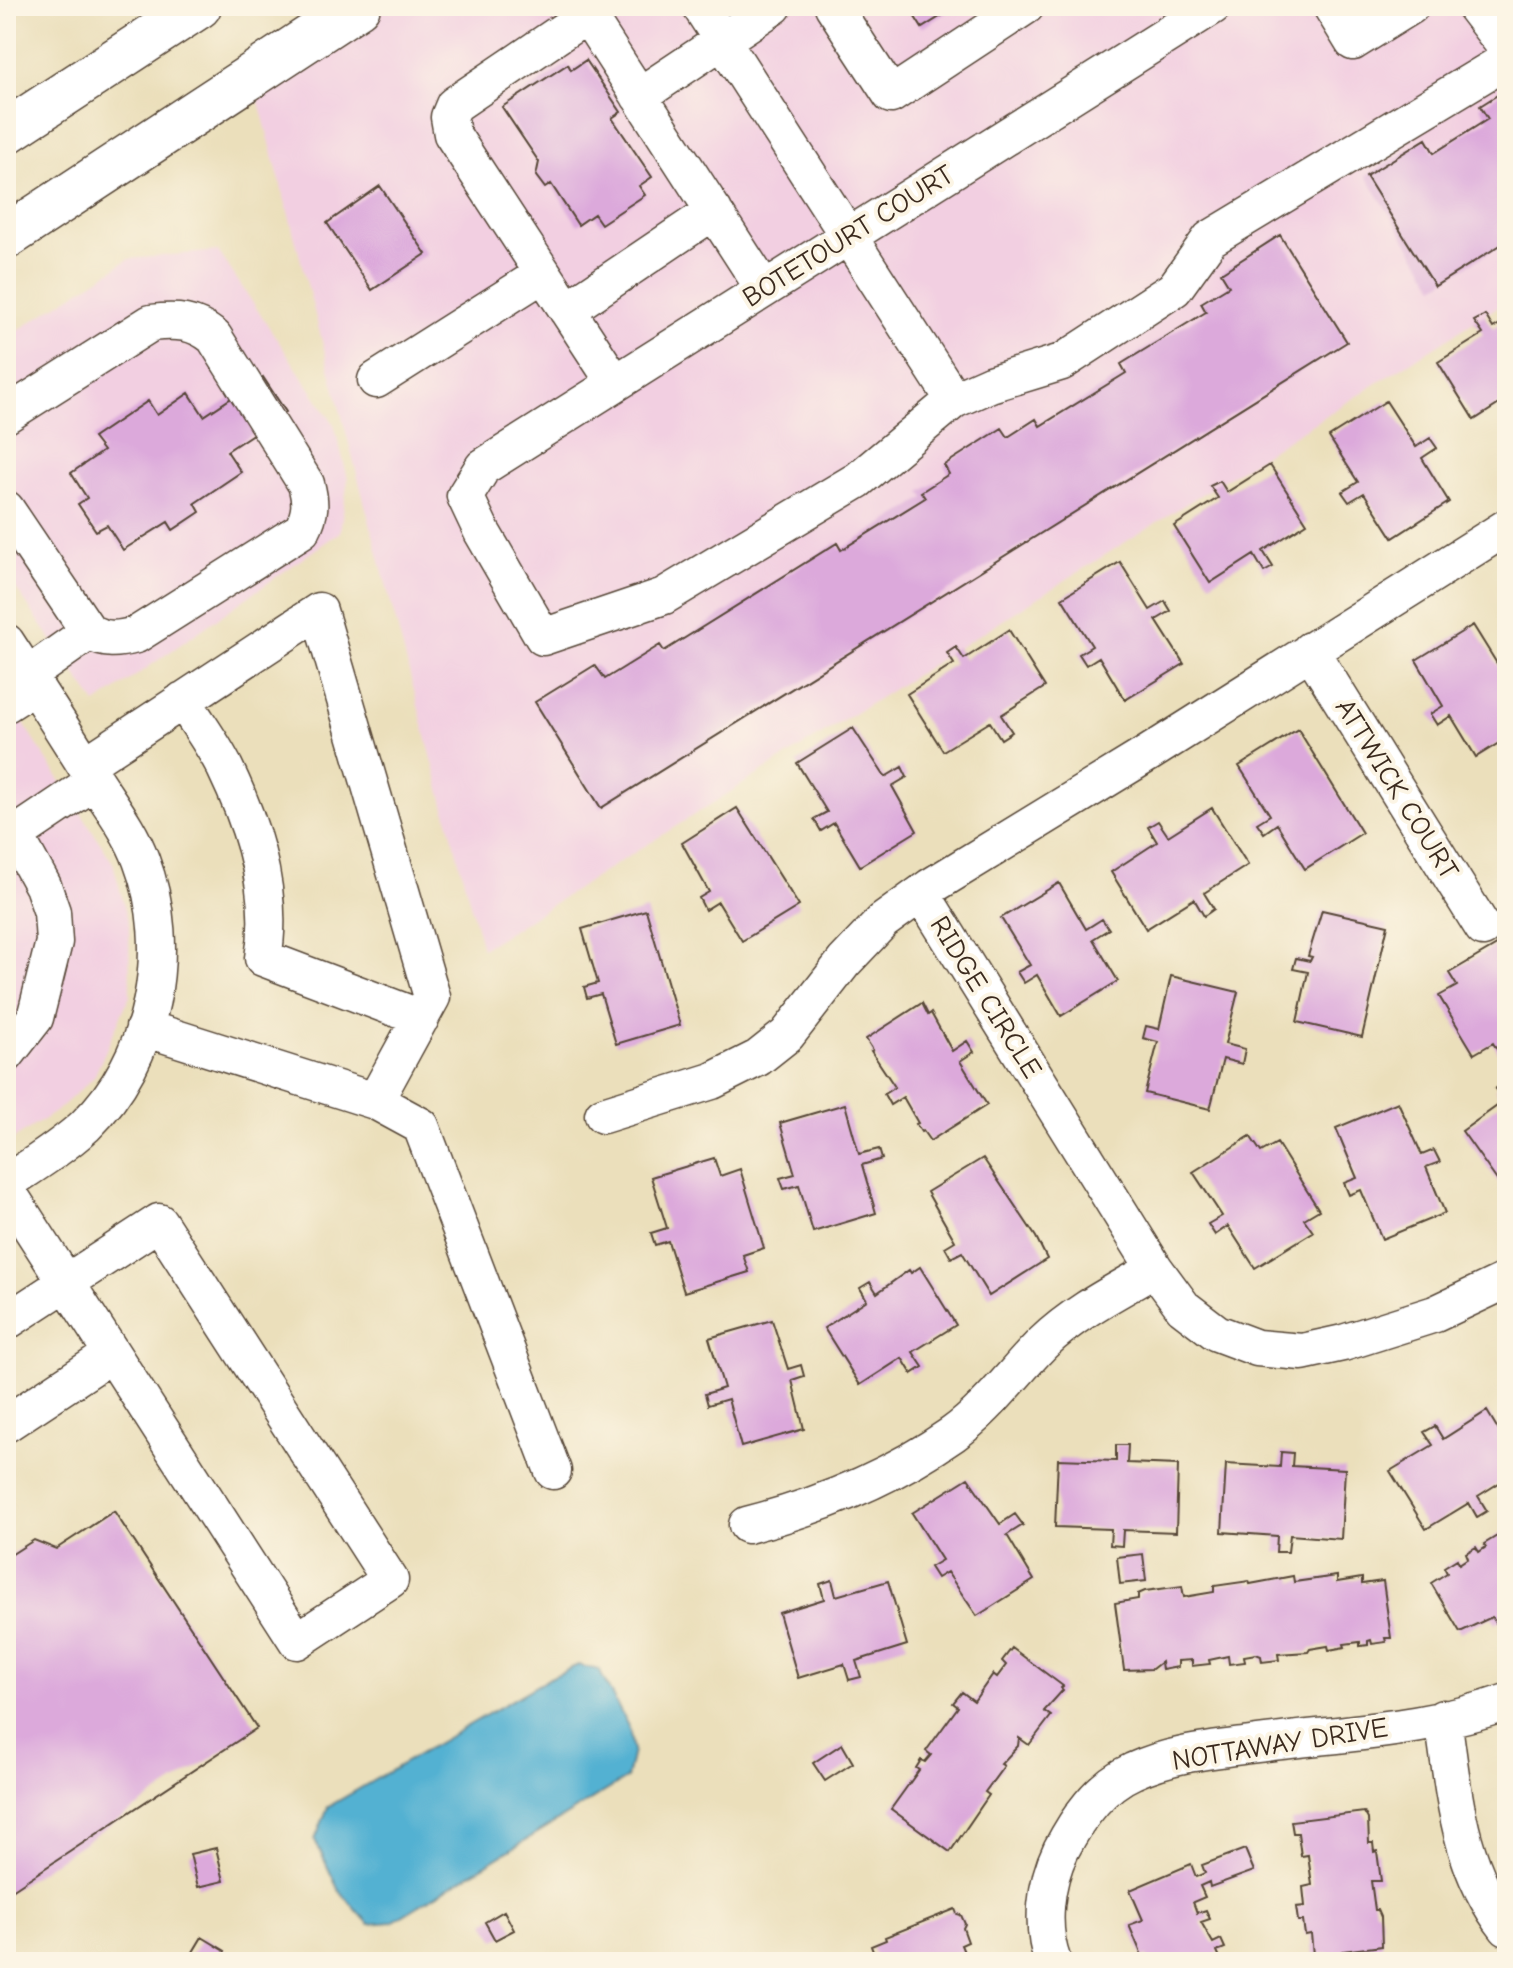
<svg xmlns="http://www.w3.org/2000/svg" width="1513" height="1968" font-family="'Comic Neue',sans-serif">
	<style>
		.built { fill: #f2cfe1 }
		.water { fill: #53b1d2; stroke: #476e78; stroke-width: 2 }
		.building { fill: #dca9db }
		.lines { fill: none; stroke-linecap: round; stroke-linejoin: round }
		.minor-casing { stroke: #554536; stroke-width: 39 }
		.major-casing { stroke: #554536; stroke-width: 47 }
		.minor { stroke: #fff; stroke-width: 36 }
		.major { stroke: #fff; stroke-width: 44 }
		.labels { text-anchor: middle; dominant-baseline: central; stroke-width: 8; stroke-linejoin: round; paint-order: stroke }
		.street-label { font-size: 28px; fill: #3b2a1e; stroke: #fcf5e5 }
	</style>
	<rect width="100%" height="100%" fill="#fcf5e5"/>
	<filter id="ink" filterUnits="userSpaceOnUse"><feTurbulence type="fractalNoise" baseFrequency=".0125" numOctaves="2"/><feDisplacementMap in="SourceGraphic" scale="16" xChannelSelector="R" yChannelSelector="G"/><feConvolveMatrix kernelMatrix="1 2 1 2 8 2 1 2 1" color-interpolation-filters="sRGB"/></filter>
	<filter id="wash" filterUnits="userSpaceOnUse"><feTurbulence type="fractalNoise" baseFrequency=".006" numOctaves="4" result="noise"/><feDisplacementMap in="SourceGraphic" scale="32" xChannelSelector="R" yChannelSelector="G"/><feGaussianBlur stdDeviation="1.8" result="paint"/><feColorMatrix in="noise" values="0 0 0 0 0 0 0 0 0 0 0 0 0 0 0 0 0 1.4 0 .05"/><feComposite in="paint" operator="in"/></filter>
	<g filter="url(#wash)">
		<rect width="100%" height="100%" fill="#ebdfbb"/>
		<path class="built" d="M358 6H1507V301L482 949 252 75Z
			M218 251 334 424 348 479 340 532 96 704 6 574V338L129 259Z
			M6 696 113 863 129 924 130 995 94 1077 58 1110 6 1144Z"/>
		<path class="water" d="M578 1665 599 1670 629 1728 633 1751 627 1778 392 1922 369 1924 338 1889 315 1840 328 1807 550 1678Z"/>
		<g id="blocks">
			<path class="building" d="M908 6H957L922 28Z
				M586 60 621 112 612 118 652 177 639 186 645 195 601 224 594 214 578 225 551 184 545 188 536 176 539 162 502 107 568 64 571 70Z
				M1507 89V241L1435 286 1366 176 1426 139 1434 153 1488 119 1480 106Z
				M380 186 426 254 372 290 327 223Z
				M1280 235 1347 342 601 808 535 702 595 665 605 679 660 645 664 651 837 543 841 550 925 498 921 492 949 474 944 465 1002 428 1008 437 1036 419 1040 426 1126 373 1121 364 1206 312 1201 303 1229 286 1221 273Z
				M1485 315 1493 328 1507 320V399L1474 420 1438 362 1483 334 1474 321Z
				M263 377 286 412 227 451 241 472 195 503 200 512 173 530 168 522 123 550 107 525 96 531 78 504 87 498 71 473 103 451 93 438 148 401 157 415 189 393 204 416Z
				M1386 401 1416 447 1430 438 1437 448 1422 458 1449 502 1393 538 1364 493 1349 502 1342 492 1358 482 1329 437Z
				M1270 465 1307 523 1263 551 1273 567 1264 572 1254 555 1210 583 1174 526 1218 498 1210 486 1220 481 1227 492Z
				M1120 562 1150 610 1165 601 1171 611 1156 620 1184 664 1125 700 1099 657 1086 665 1079 654 1092 646 1062 598Z
				M1473 625 1501 670 1507 667V738L1476 757 1451 716 1437 725 1430 714 1443 706 1416 660Z
				M1009 630 1045 687 1001 715 1012 732 1001 739 990 722 943 751 907 694 954 664 947 653 956 647 964 659Z
				M853 728 885 777 902 767 907 777 892 786 917 831 860 866 834 823 821 831 814 819 827 812 797 763Z
				M1298 729 1362 833 1305 869 1277 824 1264 833 1257 823 1270 815 1239 766Z
				M737 808 799 906 742 941 718 902 705 910 699 898 709 892 682 843Z
				M1212 808 1248 865 1204 893 1214 909 1204 916 1194 899 1146 929 1111 872 1157 842 1148 827 1158 821 1168 836Z
				M1059 883 1086 929 1102 919 1109 929 1093 939 1118 981 1061 1016 1037 975 1024 983 1017 972 1030 965 1001 918Z
				M646 910 680 1025 616 1044 601 994 587 998 584 987 598 983 582 929Z
				M1322 910 1388 925 1362 1037 1297 1022 1308 972 1293 969 1296 958 1310 961 1312 957 1308 956Z
				M1507 939V1056L1503 1059 1493 1043 1474 1054 1439 996 1457 986 1449 973Z
				M1171 976 1238 992 1225 1044 1245 1049 1242 1064 1223 1059 1210 1109 1145 1093 1158 1042 1143 1038 1146 1026 1159 1029Z
				M922 1003 928 1015 931 1013 952 1051 967 1041 974 1052 960 1061 987 1105 930 1141 923 1131 921 1132 916 1124 918 1123 903 1097 890 1105 884 1094 895 1087 871 1051 873 1050 866 1039Z
				M1506 1081 1507 1182 1501 1186 1462 1131 1504 1101 1495 1089Z
				M1398 1102 1422 1155 1434 1150 1440 1162 1426 1167 1445 1213 1382 1239 1361 1190 1349 1195 1344 1183 1357 1178 1336 1128Z
				M845 1104 859 1154 879 1149 882 1159 862 1165 876 1213 813 1232 799 1185 784 1189 780 1178 795 1174 780 1123Z
				M1250 1136 1261 1152 1277 1143 1319 1210 1304 1219 1313 1232 1255 1268 1228 1226 1215 1235 1208 1224 1222 1216 1193 1172Z
				M714 1158 720 1176 740 1169 764 1248 743 1255 749 1272 684 1292 668 1241 655 1245 651 1233 667 1228 651 1177Z
				M983 1158 1036 1237 1047 1259 989 1296 962 1252 951 1258 945 1247 955 1241 927 1192Z
				M920 1267 956 1325 913 1352 923 1367 912 1374 902 1358 860 1385 824 1328 867 1300 860 1288 870 1282 877 1293 909 1270 911 1273Z
				M772 1320 788 1369 801 1365 804 1376 792 1380 804 1429 741 1447 728 1399 708 1405 705 1394 724 1388 709 1338Z
				M1487 1411 1507 1444V1478L1478 1496 1487 1511 1477 1517 1469 1503 1426 1529 1390 1471 1433 1445 1424 1432 1435 1426 1443 1439Z
				M1116 1445H1128L1127 1463 1178 1465 1176 1532 1123 1530 1122 1546 1110 1545 1111 1529 1055 1527 1058 1459 1116 1461Z
				M1281 1452 1293 1453 1292 1466 1345 1469 1341 1539 1290 1535 1288 1552H1276L1277 1536 1222 1532 1226 1464 1280 1467Z
				M968 1478 1000 1524 1015 1514 1023 1525 1007 1535 1034 1580 977 1616 947 1572 937 1578 930 1567 942 1560 912 1513Z
				M114 1511 257 1728 6 1894V1558L34 1540 56 1549Z
				M1507 1530V1617L1496 1623 1492 1617 1460 1632 1431 1583 1447 1573 1444 1567 1457 1559 1459 1564 1468 1558 1466 1553 1476 1547 1479 1552 1486 1547 1484 1544Z
				M1143 1554 1146 1581 1120 1584 1117 1557Z
				M1293 1576 1294 1582 1337 1576V1582L1362 1578V1584L1383 1581 1391 1638H1385L1386 1642 1372 1644 1371 1640 1368 1641V1645L1360 1646V1642L1344 1644 1345 1647 1329 1650 1328 1646 1310 1649 1308 1652 1278 1654 1279 1660 1262 1662 1261 1656 1256 1654 1244 1656 1245 1662 1229 1664 1228 1656 1209 1660 1210 1664 1192 1666V1660L1178 1661V1667L1162 1670 1161 1662 1152 1669 1124 1670 1115 1603 1138 1599V1594L1145 1591 1182 1586 1184 1597 1214 1592V1586L1249 1581 1250 1584Z
				M832 1580 836 1596 888 1581 907 1645 856 1661 861 1677 849 1680 844 1664 798 1678 779 1613 824 1599 820 1584Z
				M1012 1648 1063 1686 1061 1688 1063 1690 1044 1711 1051 1716 1029 1745 1019 1738 1018 1746 1001 1764 1004 1766 985 1792 989 1795 950 1852 891 1809 919 1770 916 1768 921 1760 925 1762 931 1755 926 1751 958 1707 953 1703 962 1692 974 1701 993 1674 997 1677 1006 1665 1002 1661Z
				M842 1744 853 1763 825 1781 813 1763Z
				M1364 1812 1368 1819 1369 1843H1373L1374 1852 1377 1851 1381 1881H1371L1375 1910H1378L1381 1917 1382 1946 1342 1951 1343 1957 1331 1959 1330 1953 1313 1955 1311 1934 1305 1935 1303 1921H1298L1296 1907 1305 1906 1303 1887 1312 1885 1308 1855 1301 1856 1298 1833H1293L1291 1821Z
				M216 1848 224 1881 198 1887 190 1854Z
				M1245 1849 1254 1871 1210 1887 1209 1882 1200 1886 1205 1897 1193 1902 1197 1913 1206 1910 1210 1919 1201 1922 1213 1943 1221 1939 1225 1948 1217 1951 1222 1962H1149L1147 1956 1143 1958 1129 1925 1143 1920 1130 1890 1191 1864 1196 1877 1205 1873 1202 1865Z
				M955 1909 957 1914 961 1915 965 1924 963 1928 968 1942 961 1945 968 1962H877L871 1946 886 1940 885 1937Z
				M504 1911 514 1930 495 1940 485 1922Z
				M202 1937 225 1951 223 1955 236 1962H187Z"/>
		</g>
	</g>
	<g filter="url(#ink)">
		<use href="#blocks" fill-opacity="0" stroke="#554536" stroke-width="2"/>
		<g class="lines">
			<defs>
				<path id="minor" d="M700 6 954 400
					M833 6 891 95 1026 6
					M1213 6 483 467 465 496 482 532 543 637 664 596 858 480 954 400 990 384 1062 362 1174 289 1210 239 1507 60
					M1331 6 1353 42 1411 6
					M1474 6 1507 49
					M639 96 774 6
					M567 310 714 211
					M376 380 543 274
					M615 383 452 134 449 117 454 105 587 15 764 289
					M6 415 151 323C177 320 194 321 214 337L306 484C311 502 311 513 302 530L136 635C117 640 105 641 89 632L28 675
					M6 509 89 632
					M6 642C36 688 66 734 95 781 111 806 131 832 141 860 175 949 154 1059 85 1126 61 1148 33 1165 6 1183
					M1310 650 1483 928
					M183 700C197 723 214 745 225 768 253 826 275 894 263 958L421 1018
					M6 704 34 686
					M85 765 319 611 432 997 375 1101
					M6 841 95 781
					M922 894 1155 1269 1183 1307 1217 1333 1257 1348 1302 1352 1343 1343 1435 1314 1507 1280
					M144 1028 375 1101 421 1126 553 1471
					M6 1055 35 1018 54 942 52 912 43 886 15 835
					M603 1115 712 1081 758 1058 787 1035 844 962 883 921 930 887 1149 753 1507 527
					M6 1189 297 1641 390 1580 159 1222 6 1322
					M6 1424 112 1354
					M747 1525C821 1506 890 1478 953 1434 988 1409 1013 1373 1043 1343 1075 1312 1117 1291 1155 1269
					M1443 1718C1454 1793 1458 1866 1507 1928
					M1053 1962C1040 1927 1045 1883 1061 1850 1077 1819 1099 1786 1133 1771 1169 1754 1211 1750 1250 1745 1335 1733 1426 1731 1507 1702"/>
				<path id="major" d="M6 132 199 6
					M6 237 358 6"/>
			</defs>
			<use href="#minor" class="minor-casing"/>
			<use href="#major" class="major-casing"/>
			<use href="#minor" class="minor"/>
			<use href="#major" class="major"/>
		</g>
	</g>
	<g class="labels">
		<g class="street-label">
			<text transform="translate(848 236) rotate(-32)">BOTETOURT COURT</text>
			<text transform="translate(1397 789) rotate(58)">ATTWICK COURT</text>
			<text transform="translate(986 997) rotate(58)">RIDGE CIRCLE</text>
			<text transform="translate(1280 1744) rotate(-9)">NOTTAWAY DRIVE</text>
		</g>
	</g>
	<rect width="1513" height="1968" fill="none" stroke="#fcf5e5" stroke-width="32"/>
</svg>
